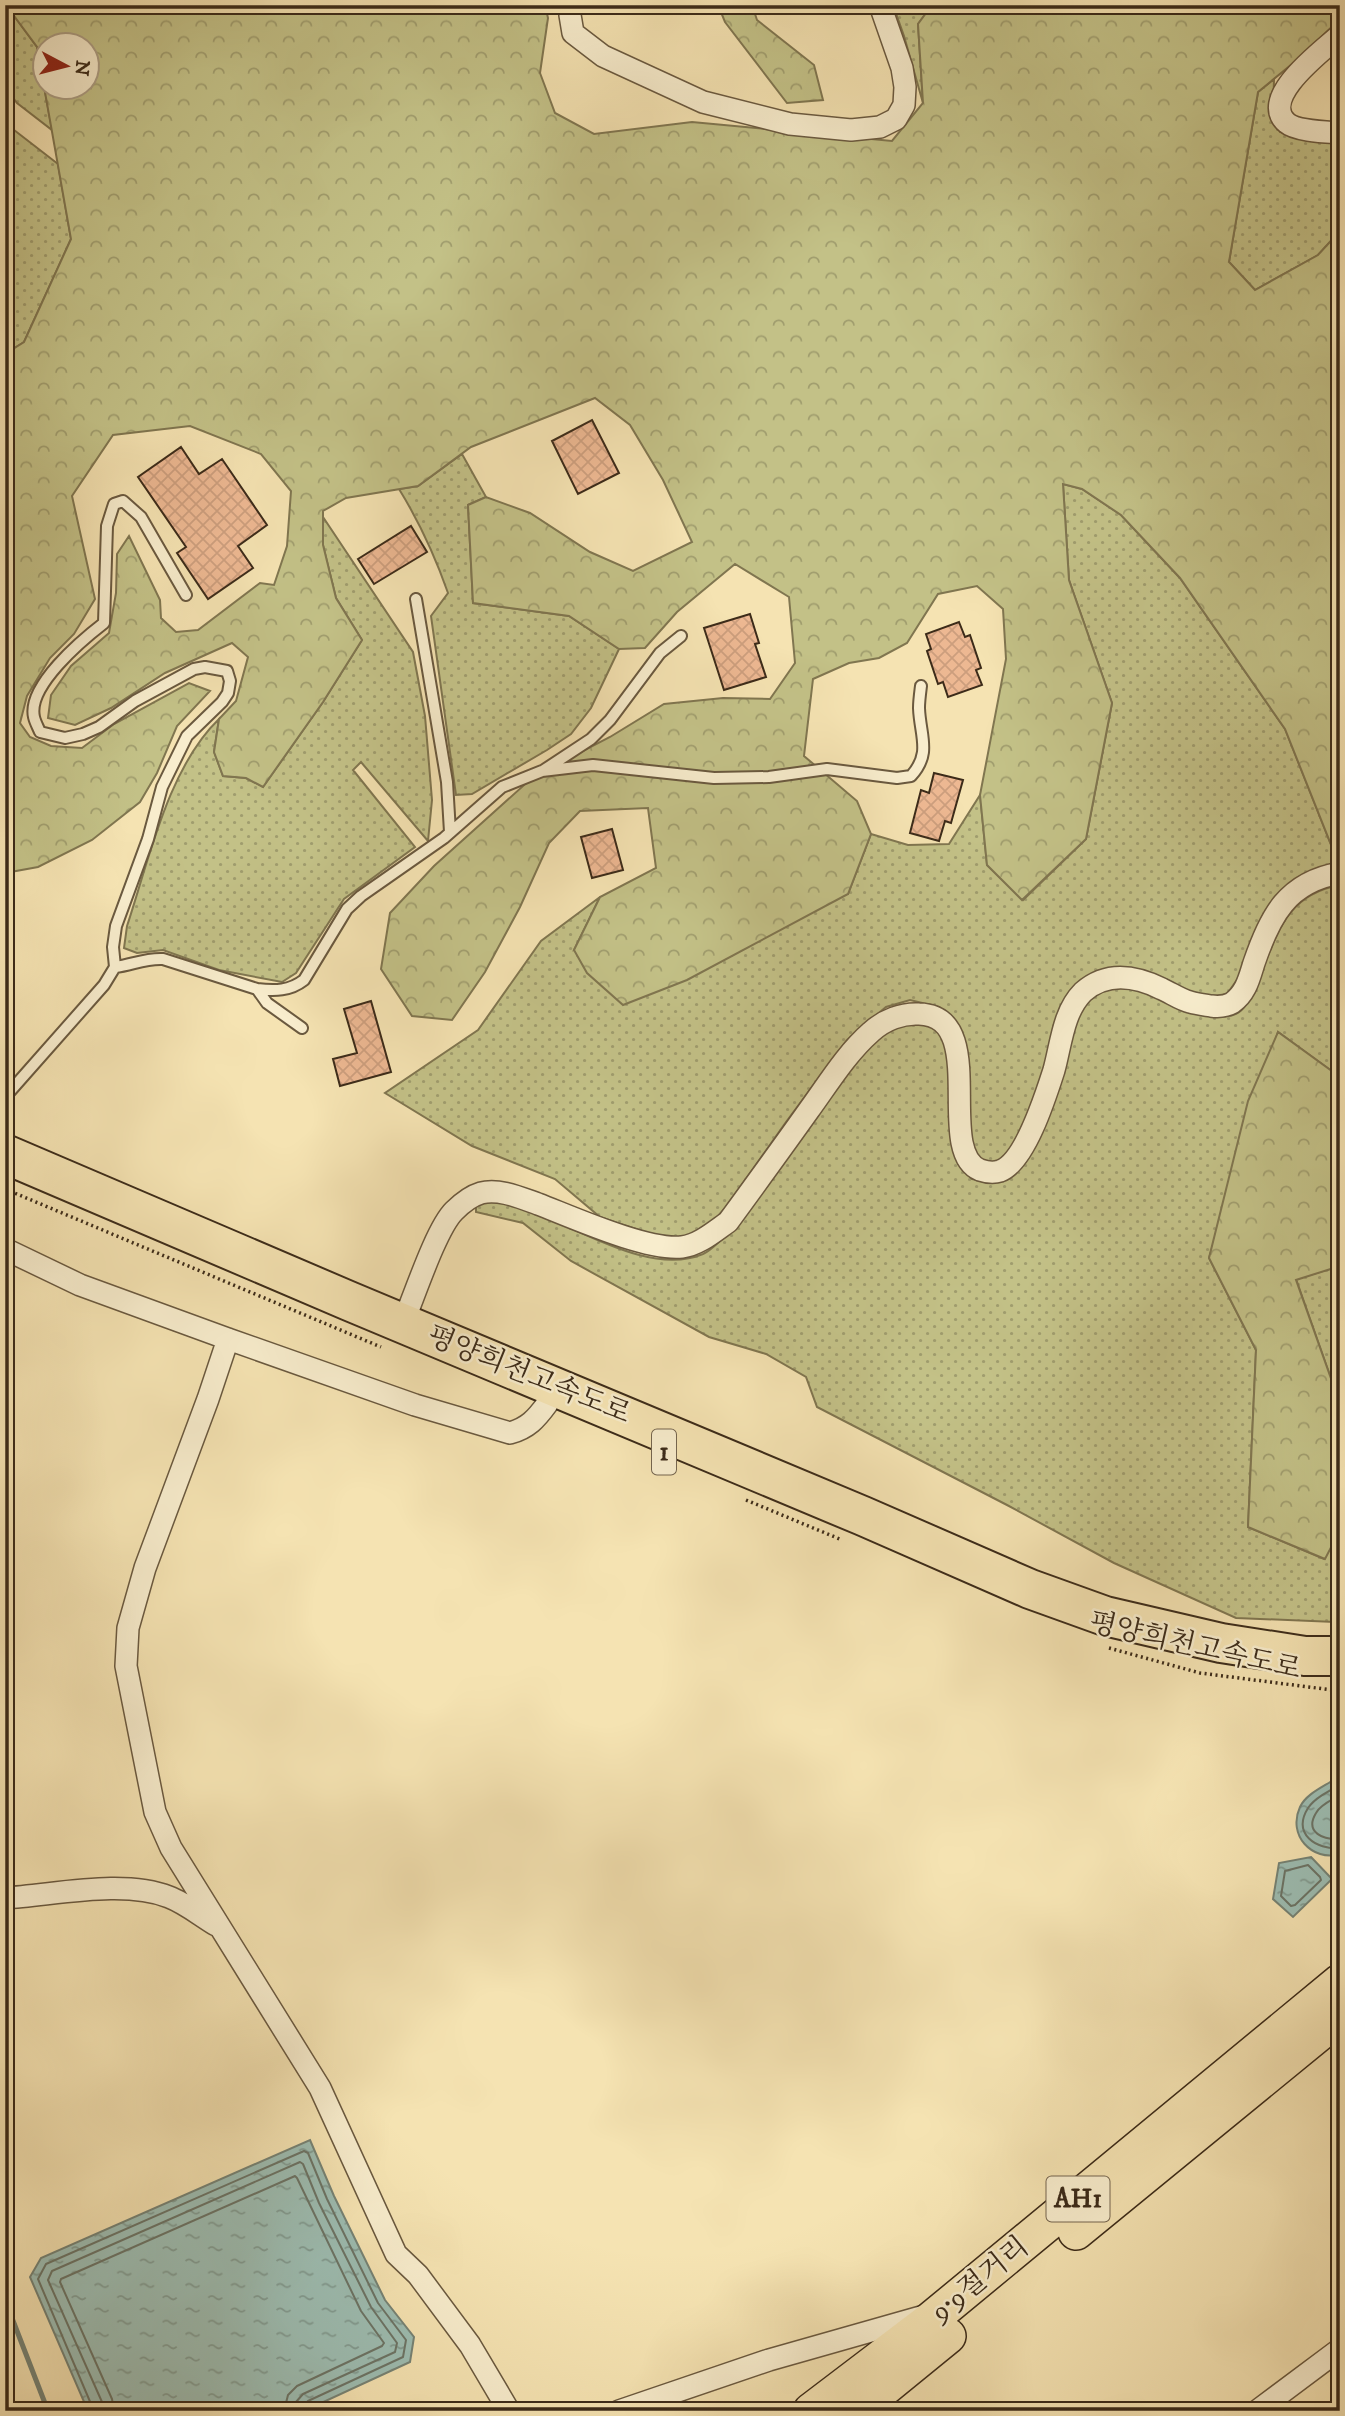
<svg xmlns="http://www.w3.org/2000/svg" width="1345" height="2416" font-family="'IM FELL DW Pica','Noto Serif KR',serif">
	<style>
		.grass { fill: url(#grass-dots); stroke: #807650; stroke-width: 2 }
		.forest { fill: url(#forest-crowns); stroke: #807650; stroke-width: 2; fill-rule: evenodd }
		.water { fill: url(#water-ripples); stroke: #768375; stroke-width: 2 }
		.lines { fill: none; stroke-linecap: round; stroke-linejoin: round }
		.shore { stroke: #6c7466; stroke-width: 2 }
		.stream { stroke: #768375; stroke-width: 5 }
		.building { fill: url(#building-cross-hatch); stroke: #3c2b19; stroke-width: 2 }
		.service-casing { stroke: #6a593f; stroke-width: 14 }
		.minor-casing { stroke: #6a593f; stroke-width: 24 }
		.trunk-casing { stroke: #3c2b19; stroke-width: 38 }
		.motorway-casing { stroke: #3c2b19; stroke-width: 42 }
		.path { stroke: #3c2b19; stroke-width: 3.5; stroke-dasharray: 2 3.5; stroke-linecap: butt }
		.service { stroke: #f8edcd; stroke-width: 10 }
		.minor { stroke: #f8edcd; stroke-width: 21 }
		.trunk { stroke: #f5e3b2; stroke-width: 35 }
		.motorway { stroke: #f5e3b2; stroke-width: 38 }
		.labels { text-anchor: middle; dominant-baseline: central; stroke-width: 5; stroke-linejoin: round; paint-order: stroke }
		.shield { fill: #f8edcd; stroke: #74654f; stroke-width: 2 }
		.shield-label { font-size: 26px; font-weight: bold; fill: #3c2b19 }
		.street-label { font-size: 28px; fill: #3c2b19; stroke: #f8edcd }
	</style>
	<defs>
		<pattern id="grass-dots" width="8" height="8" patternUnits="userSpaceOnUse" patternTransform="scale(1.75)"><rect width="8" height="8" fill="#c3c187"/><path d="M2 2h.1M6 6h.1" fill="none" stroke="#a09d6e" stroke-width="1.8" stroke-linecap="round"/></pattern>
		<pattern id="forest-crowns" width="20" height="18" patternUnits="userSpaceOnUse" patternTransform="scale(1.75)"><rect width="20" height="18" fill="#c3c187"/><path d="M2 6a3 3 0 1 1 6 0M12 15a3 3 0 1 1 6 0" fill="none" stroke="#a09d6e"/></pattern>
		<pattern id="water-ripples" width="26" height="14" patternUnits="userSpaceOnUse" patternTransform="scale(1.75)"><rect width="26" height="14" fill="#9dbdb2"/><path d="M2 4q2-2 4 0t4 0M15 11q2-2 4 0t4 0" fill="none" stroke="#819a90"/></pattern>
		<pattern id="building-cross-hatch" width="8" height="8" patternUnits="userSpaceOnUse" patternTransform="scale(1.75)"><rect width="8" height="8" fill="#edb892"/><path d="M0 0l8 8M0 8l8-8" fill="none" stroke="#cc9e7d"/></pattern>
	</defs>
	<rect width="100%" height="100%" fill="#f5e3b2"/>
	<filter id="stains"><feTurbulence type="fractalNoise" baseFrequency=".00286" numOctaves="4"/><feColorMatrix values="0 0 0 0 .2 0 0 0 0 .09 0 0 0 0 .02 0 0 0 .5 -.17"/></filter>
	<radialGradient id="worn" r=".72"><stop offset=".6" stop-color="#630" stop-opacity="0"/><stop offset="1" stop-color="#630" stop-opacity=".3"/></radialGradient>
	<path class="grass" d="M6 5 37 47 52 130 17 103 5 87Z
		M893 5H932L918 24 923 103 904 36Z
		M1274 79 1273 115 1280 132 1298 137 1340 141V231L1318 255 1255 290 1229 262 1258 92Z
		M5 123 58 164 71 239 24 342 5 354Z
		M462 454 486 497 468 505 473 603 569 616 619 649 591 708 571 734 547 750 472 794 456 795 431 616 448 593C435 556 420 523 399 489L418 486Z
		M1063 484 1082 489 1121 515 1180 578 1285 729 1332 847 1340 853V866L1311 874 1227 994 1199 998 1089 977 1044 1081 1010 1151 997 1162 987 1163 977 1159 970 1141 966 1051 954 1020 939 1007 910 1000 886 1007 847 1040 786 1122 727 1206 707 1228 682 1241 657 1236 600 1217 555 1179 472 1146 385 1093 478 1030 541 941 600 897 574 950 848 894 871 834 908 845 949 844 980 795 987 865 1023 900 1086 839 1112 703 1069 580Z
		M323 517 413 652 425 716 432 800 428 841 361 762 353 770 415 847 344 899 296 973 282 982 219 970 163 950 137 953 124 948 127 926C149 860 168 768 219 719L214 752 223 776 246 778 263 787 323 702 362 640 336 598 323 545Z
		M1340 885V1077L1278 1032 1209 1258 1256 1350 1248 1527 1324 1559 1340 1530V1616L1335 1622 1236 1618 1114 1563 1007 1505 817 1407 806 1377 766 1354 709 1337 571 1261 523 1223 476 1212V1203C485 1202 495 1200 503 1202 562 1215 643 1279 703 1254 712 1250 720 1240 728 1234L857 1057 885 1032 907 1022 936 1027 950 1048 958 1164 972 1179 989 1182 1007 1176 1073 1021C1079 1014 1084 1004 1090 999 1133 964 1173 1016 1217 1015 1221 1015 1228 1017 1233 1015 1244 1012 1248 1001 1253 991 1276 944 1279 896 1340 885Z
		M1340 1266V1404L1296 1279Z"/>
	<path class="forest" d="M6 5H545L548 18 540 73 555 113 594 134 692 122 892 141 923 103 918 24 932 5H1340V19L1297 60 1258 92 1229 262 1255 290 1318 255 1340 231V853L1332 847 1285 729 1180 578 1121 515 1082 489 1063 484 1069 580 1112 703 1086 839 1022 900 987 865 980 795 1006 659 1003 609 977 586 938 594 907 643 879 658 849 663 813 679 804 756 857 801 871 834 848 894 687 980 623 1005 587 973 574 950 600 897 656 868 648 808 580 811 549 843 520 907 485 972 452 1020 412 1016 381 969 390 913 434 866 533 777 610 737 664 704 723 698 770 699 795 663 789 597 735 564 677 612 645 648 619 649 569 616 473 603 468 505 486 497 530 513 590 552 633 571 692 542 663 480 630 425 595 398 471 447 418 486 346 498 323 511V545L336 598 362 640 323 702 263 787 246 778 223 776 214 752 219 719 236 701 248 657 232 643 165 673 111 708 75 725 48 718 51 695 71 666 109 633 116 593 117 554 129 536 160 600 161 618 176 632 198 630 260 583 274 585 287 546 291 491 261 454 190 426 113 435 72 496 95 599 74 634 50 658 27 696 20 723 30 737 51 746 82 748 114 724 189 683 210 691 177 726 157 773 140 802 92 840 38 867 5 873V354L24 342 71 239 37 47ZM46 46H88V88H46Z
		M718 5H752L757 20 814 65 823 100 787 103 725 22Z
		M1278 1032 1340 1077V1266L1296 1280 1340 1404V1530L1325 1559 1248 1527 1256 1350 1209 1258 1248 1101Z"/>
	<path class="water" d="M1335 1779H1340V1854C1312 1862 1287 1835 1300 1807 1306 1794 1323 1787 1335 1779Z
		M1311 1857 1332 1879 1293 1917 1273 1899 1279 1863Z
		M310 2140 334 2196 385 2300 414 2337 410 2362 304 2411H88L30 2277 41 2258Z"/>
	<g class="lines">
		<path class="shore" d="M1340 1786C1329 1790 1314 1799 1308 1808 1292 1834 1316 1850 1340 1848
			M1340 1795C1332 1800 1320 1805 1316 1813 1304 1833 1324 1840 1340 1839
			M1308 1865 1320 1877 1321 1880 1295 1905 1291 1906 1281 1896 1285 1871Z
			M94 2411 38 2279 46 2264 304 2151 308 2153 327 2199 378 2303 406 2340 403 2357 308 2401 304 2405V2411
			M103 2411 102 2402 48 2280 52 2271 300 2162 303 2164 319 2203 371 2307 397 2343 395 2352 303 2394 296 2402 295 2411
			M114 2411 112 2399 60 2282 61 2279 295 2176 297 2178 361 2311 384 2343 382 2346 297 2386 288 2395 284 2411"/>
		<path class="stream" d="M5 2300 48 2411
			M5 2390 12 2411"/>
	</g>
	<path class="building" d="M592 420 619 473 578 494 552 441Z
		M181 447 199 474 222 459 267 525 238 546 253 568 208 599 177 553 186 547 138 477Z
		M411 526 427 552 374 584 358 559Z
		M750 614 759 643 755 644 766 677 724 690 704 628Z
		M959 622 965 637 970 635 981 668 976 670 982 685 948 697 943 682 938 684 927 651 931 649 926 634Z
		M934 773 963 780 951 823 945 821 939 841 910 833 921 790 929 793Z
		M612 829 623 870 592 878 581 837Z
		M371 1001 391 1072 340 1086 333 1059 357 1053 344 1009Z"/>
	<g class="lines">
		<defs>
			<path id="service" d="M416 599 447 782 450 832
				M544 770 591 739 610 720 660 653 681 636
				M115 967C132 965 145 958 163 959L257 989C275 991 290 991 304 980L347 909 361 896 444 838 502 787 542 771 593 765 714 778 769 777 827 769 897 778 911 776C932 753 920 736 919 708 919 701 920 694 921 686
				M257 989 267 1003 302 1028
				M5 1097 104 985 115 967 113 947 116 926 148 839 162 787 187 736 222 702 228 693 230 681 227 671 205 667 194 669 135 701 99 727 83 734 65 738 40 732C38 727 35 722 34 717 27 686 82 640 104 623L107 526 114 504 123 501 141 517 186 595"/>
			<path id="minor" d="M571 5 570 15 573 33 603 56 703 102 790 124 851 130 880 127 896 119 904 105 905 87 902 68 880 5
				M1340 35C1325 49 1257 98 1287 123 1296 131 1327 132 1340 133
				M5 1249 80 1285 228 1339 415 1405 510 1433C528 1428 536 1419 547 1404
				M403 1323C414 1297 436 1229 454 1211 461 1204 471 1196 481 1193 499 1188 521 1198 538 1204 572 1217 647 1251 682 1247 699 1245 715 1231 728 1222 755 1185 782 1148 809 1110 828 1084 846 1054 871 1032 884 1020 902 1013 919 1014 991 1016 934 1151 980 1170 986 1172 994 1173 1000 1171 1025 1162 1046 1095 1054 1070 1061 1045 1063 1012 1083 992 1107 971 1136 976 1162 989 1171 993 1181 1000 1190 1002 1197 1004 1205 1005 1211 1006 1219 1007 1225 1007 1232 1003 1246 993 1249 979 1254 963 1270 916 1287 882 1340 873
				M228 1339 208 1399 145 1568 128 1628 126 1666 155 1812 171 1848 320 2088 396 2254 418 2275 470 2345 509 2411
				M5 1898C55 1895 123 1879 169 1897 185 1903 201 1916 216 1925
				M619 2411 769 2360 924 2316
				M1257 2411 1340 2349"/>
			<path id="trunk" d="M1076 2232 1340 2016
				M811 2411 928 2322 1340 1982
				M856 2411 948 2336"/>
			<path id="motorway" d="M5 1154 349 1301 863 1516 1030 1589 1105 1616 1221 1643 1305 1656H1340"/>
		</defs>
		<use href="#service" class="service-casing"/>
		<use href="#minor" class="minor-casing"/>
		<use href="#trunk" class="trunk-casing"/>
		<use href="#motorway" class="motorway-casing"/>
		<path class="path" d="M5 1189 381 1347
			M746 1500 842 1540
			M1109 1648 1200 1673 1340 1691"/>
		<use href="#service" class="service"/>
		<use href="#minor" class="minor"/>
		<use href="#trunk" class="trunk"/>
		<use href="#motorway" class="motorway"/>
	</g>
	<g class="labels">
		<g class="shield">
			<rect x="652" y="1429.5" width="24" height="45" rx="5"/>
			<rect x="1046.5" y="2176.5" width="63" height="45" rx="5"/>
		</g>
		<g class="shield-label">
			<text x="664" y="1452">1</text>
			<text x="1078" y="2199">AH1</text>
		</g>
		<g class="street-label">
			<text transform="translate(529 1375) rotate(22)">평양희천고속도로</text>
			<text transform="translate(1195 1646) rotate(13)">평양희천고속도로</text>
			<text transform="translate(980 2279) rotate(-39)">9·9절거리</text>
		</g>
	</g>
	<rect width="1345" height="2416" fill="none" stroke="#f5e3b2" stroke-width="28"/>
	<rect x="7" y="7" width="1331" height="2402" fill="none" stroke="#3c2b19" stroke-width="3.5"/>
	<rect x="14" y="14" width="1317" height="2388" fill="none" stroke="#3c2b19" stroke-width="2"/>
	<g transform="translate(66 66) rotate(97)"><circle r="33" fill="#f8edcd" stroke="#ad9f85" stroke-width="2"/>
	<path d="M0-5L12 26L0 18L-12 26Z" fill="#8f2418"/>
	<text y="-10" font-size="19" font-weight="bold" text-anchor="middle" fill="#3c2b19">N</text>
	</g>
	<rect width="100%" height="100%" filter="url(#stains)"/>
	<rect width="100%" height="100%" fill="url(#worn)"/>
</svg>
